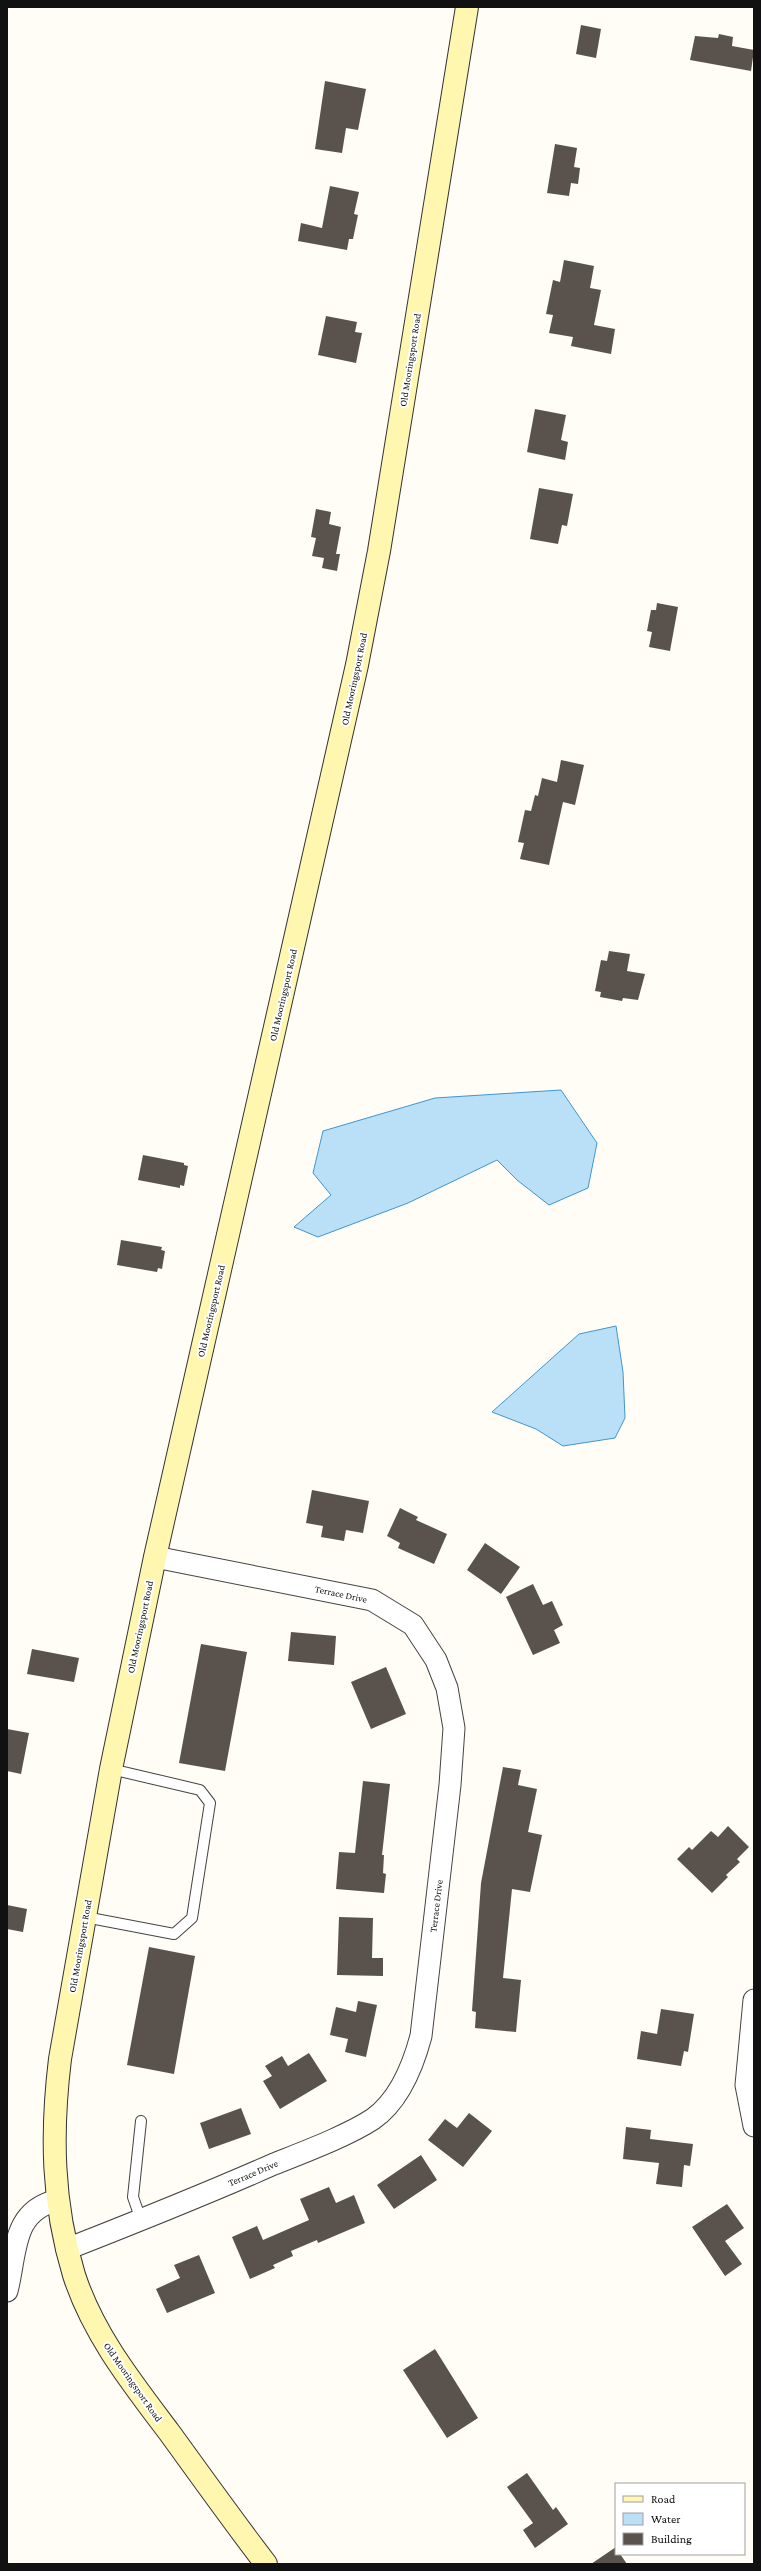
<svg xmlns="http://www.w3.org/2000/svg" width="761" height="2571" font-family="'Crimson Pro',serif">
	<style>
		.water { fill: #b9e0f7; stroke: #3f96cf }
		.building { fill: #5a524d }
		.lines { fill: none; stroke-linecap: round; stroke-linejoin: round }
		.service-casing { stroke: #444; stroke-width: 12 }
		.minor-casing { stroke: #444; stroke-width: 23 }
		.secondary-casing { stroke: #333; stroke-width: 24 }
		.service { stroke: #fff; stroke-width: 10 }
		.minor { stroke: #fff; stroke-width: 21 }
		.secondary { stroke: #fff6b0; stroke-width: 22 }
		.labels { text-anchor: middle; dominant-baseline: central; stroke-width: 4; stroke-linejoin: round; paint-order: stroke }
		.street-label { font-size: 10px; fill: #111; stroke: #fff }
	</style>
	<rect width="100%" height="100%" fill="#fffdf5"/>
	<path class="water" d="M561 1090 597 1143 588 1188 549 1205 517 1180 497 1160 408 1203 318 1237 294 1227 331 1195 313 1173 323 1131 435 1098Z
		M616 1326 623 1372 625 1418 615 1438 563 1446 536 1429 492 1412 579 1334Z"/>
	<path class="building" d="M581 25 601 29 596 58 576 54Z
		M719 34 733 37 732 46 754 50 751 71 690 60 695 36 718 38Z
		M325 81 366 89 358 130 346 128 342 153 315 149Z
		M555 144 577 148 574 167 580 168 578 184 571 183 569 196 547 193Z
		M330 186 359 192 354 214 358 215 353 239H349L347 250 298 241 301 223 322 228Z
		M564 260 594 266 590 288 601 290 594 325 615 329 611 354 571 346 573 337 549 333 553 315 546 314 553 280 560 282Z
		M326 316 357 322 355 332 362 333 356 363 318 355Z
		M535 409 566 415 561 440 568 442 565 460 527 452Z
		M539 488 573 494 567 526 562 525 558 544 530 539Z
		M316 509 331 512 329 524 341 527 336 554H340L337 571 322 568 324 558 312 556 316 538 311 537Z
		M657 603 678 607 670 651 649 647 652 632 647 631 651 610H656Z
		M561 760 584 765 575 805 563 802 549 865 520 859 524 843 518 842 525 810 531 811 535 795 538 796 542 778 557 782Z
		M609 951 630 954 627 971 645 974 638 1000 623 998 622 1001 600 997 601 992 595 991 601 960 607 961Z
		M143 1155 184 1163V1165L188 1166 184 1186 180 1185V1188L138 1180Z
		M121 1240 162 1247 161 1250 165 1251 162 1269 158 1268 157 1272 117 1265Z
		M312 1490 369 1501 363 1533 346 1530 344 1541 321 1537 323 1526 306 1523Z
		M400 1508 418 1517 416 1520 447 1534 434 1564 398 1548 400 1543 387 1536Z
		M485 1543 520 1567 501 1594 467 1570Z
		M533 1584 543 1605 552 1601 563 1625 554 1630 560 1643 533 1655 506 1597Z
		M291 1632 336 1636 334 1665 288 1661Z
		M201 1644 247 1652 225 1771 179 1763Z
		M32 1649 79 1658 74 1682 27 1674Z
		M386 1667 406 1714 371 1729 351 1682Z
		M7 1729 29 1733 21 1774 7 1771Z
		M503 1767 521 1770 518 1785 537 1789 528 1832 542 1835 530 1892 512 1889 503 1978 521 1980 516 2032 475 2028 476 2012 472 2011 481 1883Z
		M363 1781 390 1784 382 1855H384L383 1873 386 1874 384 1893 336 1889 339 1852 355 1853Z
		M728 1826 749 1847 737 1859 740 1862 726 1875 728 1877 712 1893 677 1859 689 1847 692 1850 711 1831 718 1837Z
		M7 1905 27 1909 23 1932 7 1929Z
		M339 1917 373 1918 372 1958H383V1976L337 1975Z
		M149 1947 195 1956 174 2074 127 2065Z
		M358 2001 377 2005 366 2057 345 2052 348 2039 330 2035 336 2007 356 2012Z
		M661 2009 694 2014 688 2052 684 2051 681 2066 637 2059 641 2031 657 2034Z
		M309 2053 327 2081 280 2109 263 2081 272 2076 265 2066 282 2056 288 2066Z
		M241 2108 251 2134 209 2149 200 2123Z
		M469 2113 492 2131 463 2167 428 2140 445 2119 457 2128Z
		M626 2127 651 2130 650 2139 693 2144 690 2166 684 2165 682 2187 656 2184 659 2163 623 2159Z
		M421 2155 437 2180 394 2209 377 2185Z
		M329 2187 336 2203 354 2195 365 2223 318 2243 317 2240 291 2251 293 2256 273 2265 275 2268 250 2279 232 2237 257 2226 263 2240 309 2220 300 2199Z
		M727 2204 744 2228 725 2241 742 2264 725 2276 692 2227Z
		M199 2255 215 2293 167 2313 156 2289 180 2278 174 2265Z
		M435 2349 478 2418 447 2438 403 2370Z
		M527 2473 553 2510 556 2507 568 2524 535 2548 523 2530 533 2523 507 2487Z
		M616 2547V2554H620L627 2564H591Z"/>
	<g class="lines">
		<defs>
			<path id="service" d="M85 1917 174 1934 192 1918 210 1803 200 1790 111 1769
				M141 2220 133 2197 141 2121"/>
			<path id="minor" d="M754 2000 746 2085 754 2126
				M67 2249C136 2222 206 2194 274 2164 304 2152 347 2136 373 2119 400 2100 413 2066 421 2036L450 1785 454 1728 447 1688 436 1660 413 1625 372 1600 155 1557
				M7 2291C17 2253 11 2211 58 2200"/>
			<path id="secondary" d="M266 2564C233 2521 201 2476 169 2432 132 2383 93 2334 74 2275 52 2203 51 2133 60 2059L111 1769 155 1557 357 665 379 551 467 7"/>
		</defs>
		<use href="#service" class="service-casing"/>
		<use href="#minor" class="minor-casing"/>
		<use href="#secondary" class="secondary-casing"/>
		<use href="#service" class="service"/>
		<use href="#minor" class="minor"/>
		<use href="#secondary" class="secondary"/>
	</g>
	<g class="labels">
		<g class="street-label">
			<text transform="translate(410 360) rotate(-81)">Old Mooringsport Road</text>
			<text transform="translate(354 679) rotate(-78)">Old Mooringsport Road</text>
			<text transform="translate(283 995) rotate(-77)">Old Mooringsport Road</text>
			<text transform="translate(211 1311) rotate(-77)">Old Mooringsport Road</text>
			<text transform="translate(341 1594) rotate(12)">Terrace Drive</text>
			<text transform="translate(140 1627) rotate(-78)">Old Mooringsport Road</text>
			<text transform="translate(436 1906) rotate(-83)">Terrace Drive</text>
			<text transform="translate(80 1946) rotate(-80)">Old Mooringsport Road</text>
			<text transform="translate(253 2173) rotate(-23)">Terrace Drive</text>
			<text transform="translate(133 2382) rotate(55)">Old Mooringsport Road</text>
		</g>
	</g>
	<rect width="761" height="2571" fill="none" stroke="#111111" stroke-width="16"/>
	<rect x="615" y="2483" width="130" height="72" fill="#ffffff" stroke="#a0a0a0"/>
	<rect x="623" y="2496" width="20" height="6" fill="#fff6b0" stroke="#a0a0a0"/>
	<text x="651" y="2503" font-size="12" fill="#111111">Road</text>
	<rect x="623" y="2513" width="20" height="12" fill="#b9e0f7" stroke="#a0a0a0"/>
	<text x="651" y="2523" font-size="12" fill="#111111">Water</text>
	<rect x="623" y="2533" width="20" height="12" fill="#5a524d" stroke="#a0a0a0"/>
	<text x="651" y="2543" font-size="12" fill="#111111">Building</text>
</svg>
